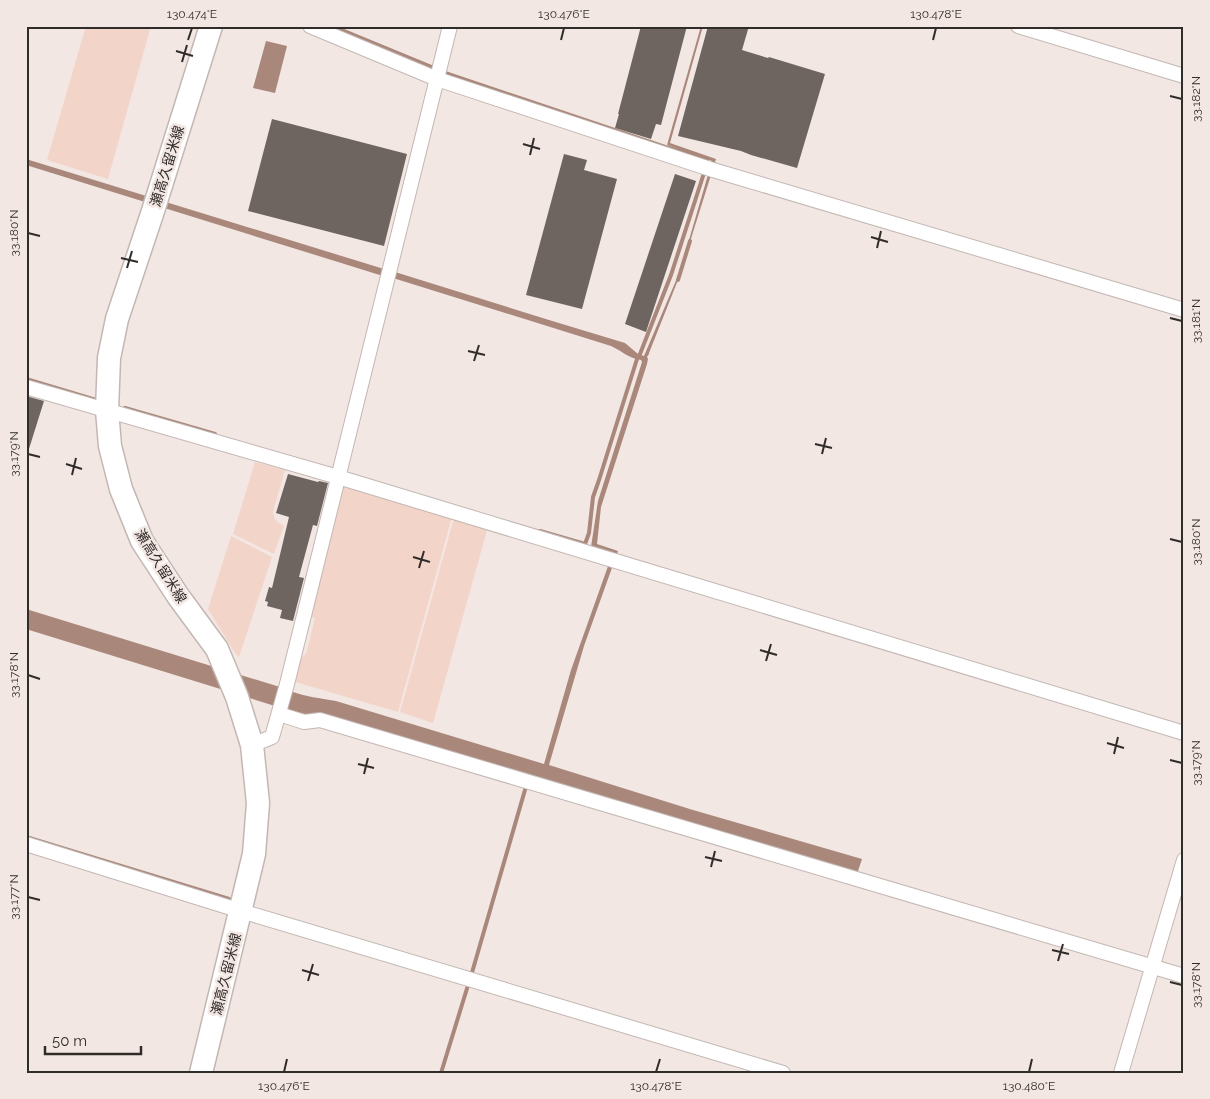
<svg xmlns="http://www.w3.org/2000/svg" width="1210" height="1099" font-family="Raleway,'Noto Sans JP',sans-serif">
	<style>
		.green { fill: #f3d4c8 }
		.water { fill: #a9877b }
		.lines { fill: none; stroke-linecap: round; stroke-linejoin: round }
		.stream { stroke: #a9877b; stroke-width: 4 }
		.building { fill: #6e6561 }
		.street-casing { stroke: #c2b7b3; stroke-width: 16 }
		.primary-casing { stroke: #c2b7b3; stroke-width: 25 }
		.street { stroke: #fff; stroke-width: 14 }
		.primary { stroke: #fff; stroke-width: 22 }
		.ticks { fill: none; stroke: #302c2a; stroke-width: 2 }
		.labels { text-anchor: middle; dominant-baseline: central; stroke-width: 5; stroke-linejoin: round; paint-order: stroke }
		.street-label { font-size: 14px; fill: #302c2a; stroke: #f3e7e3 }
		.neatline { fill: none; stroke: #302c2a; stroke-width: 2 }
		.ticks-label { font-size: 12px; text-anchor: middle; fill: #302c2a }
	</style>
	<rect width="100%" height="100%" fill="#f3e7e3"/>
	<path class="green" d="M86 26H151L108 179 47 160Z
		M255 462 285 470 273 512C274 520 277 522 284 526L274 554 233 534Z
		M342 485 452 517 398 712 292 681 299 659 306 654 315 618 309 616Z
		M454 518 488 527 433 723 400 712Z
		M231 536 272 557 239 657 235 653 208 609Z"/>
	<path class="water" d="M701 26H703L670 143 716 159 678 280 649 353V354L647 357 648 359 647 364 601 507 597 544 618 551 584 646 549 765 693 810 862 859 857 874 318 714H305L287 709 290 691C307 697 319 698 336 701L544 764 571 670 612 555 591 547 598 501 642 362 641 360C628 358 622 351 611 346L393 278 395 272 549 320 625 343 638 354 644 356 680 271 712 161 667 145Z
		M266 41 287 46 275 93 253 88Z
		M26 159 384 269 383 276 26 165Z
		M26 609 280 687 275 706 26 629Z"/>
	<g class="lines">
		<path class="stream" d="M332 26 434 68
			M442 72 665 147 707 159 704 173 671 275 640 354
			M678 280 690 241
			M26 379 96 400
			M125 408 215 434
			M540 531 585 544 589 533 593 497 599 480 637 359
			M26 837 229 899
			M471 976 527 783
			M441 1073 469 982"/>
	</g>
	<path class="building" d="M641 26H687L661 125 656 124 651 139 615 128 619 114H618Z
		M708 26H749L742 50 768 58 769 57 825 74 797 168 751 155 741 151 678 136Z
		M272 119 407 154 384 246 248 211Z
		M564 154 587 160 584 170 617 179 582 309 526 295Z
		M675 174 696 181 646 332 625 324Z
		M26 396 44 401 28 452 26 451Z
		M288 474 318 482 319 481 328 483 317 526 313 525 299 577 304 578 293 621 280 618 282 610 267 606 268 602 265 601 269 587 272 588 289 517 276 513Z"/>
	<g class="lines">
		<defs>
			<path id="street" d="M310 26 437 79 713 170 1184 310
				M1018 26 1184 76
				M26 387 338 477 1184 733
				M279 714 304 722 320 720 1184 976
				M252 745 272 737 287 684 450 26
				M26 844 241 911 783 1073
				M1121 1073 1184 860"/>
			<path id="primary" d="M201 1073 254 854 258 803 252 745 237 697 217 649 178 596 142 541 121 489 110 446 107 410 109 358 117 319 153 211 211 26"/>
		</defs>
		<use href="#street" class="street-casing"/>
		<use href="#primary" class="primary-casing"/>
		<use href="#street" class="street"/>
		<use href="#primary" class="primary"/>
	</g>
	<path class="ticks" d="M188 40 192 28M561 40 564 28M933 40 936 28M176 51 193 56M182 62 187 45M1170 96 1182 99M523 144 540 149M530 155 534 138M28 233 40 236M871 237 888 242M877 248 881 231M121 258 138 262M127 268 132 251M1170 318 1182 321M468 351 485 355M474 361 479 345M815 444 832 448M28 454 40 457M822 454 826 438M66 464 82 469M72 475 76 458M1170 539 1182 542M413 557 430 562M419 568 424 551M760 650 777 655M766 661 771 644M28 675 40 679M1107 743 1124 748M1114 754 1118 737M1170 760 1182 763M358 764 374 768M364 774 368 758M705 857 722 861M711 867 715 851M28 897 40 900M1052 950 1069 954M1058 961 1063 944M302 970 319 975M308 981 313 964M1170 982 1182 985M284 1072 287 1059M656 1072 660 1059M1029 1072 1032 1059"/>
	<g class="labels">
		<g class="street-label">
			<text transform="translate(167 166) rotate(-73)">瀬高久留米線</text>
			<text transform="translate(161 566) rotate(58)">瀬高久留米線</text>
			<text transform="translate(226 974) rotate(-76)">瀬高久留米線</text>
		</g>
	</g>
	<rect width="1210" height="1099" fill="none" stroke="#f3e7e3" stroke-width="55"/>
	<path d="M45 1046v8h96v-8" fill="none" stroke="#302c2a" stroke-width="2.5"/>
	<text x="52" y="1046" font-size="15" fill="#302c2a" stroke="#f3e7e3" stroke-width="4" paint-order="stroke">50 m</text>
	<rect x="28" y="28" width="1154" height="1044" class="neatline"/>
	<g class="ticks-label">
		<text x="192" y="18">130.474°E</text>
		<text x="564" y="18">130.476°E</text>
		<text x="936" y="18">130.478°E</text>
		<text transform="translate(1196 99) rotate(-90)" y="4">33.182°N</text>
		<text transform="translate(14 233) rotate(-90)" y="4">33.180°N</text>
		<text transform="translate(1196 321) rotate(-90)" y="4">33.181°N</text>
		<text transform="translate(14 454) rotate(-90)" y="4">33.179°N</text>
		<text transform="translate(1196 542) rotate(-90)" y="4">33.180°N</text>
		<text transform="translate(14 675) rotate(-90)" y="4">33.178°N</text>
		<text transform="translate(1196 763) rotate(-90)" y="4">33.179°N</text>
		<text transform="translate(14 897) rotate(-90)" y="4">33.177°N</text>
		<text transform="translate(1196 985) rotate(-90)" y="4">33.178°N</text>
		<text x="284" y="1090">130.476°E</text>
		<text x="656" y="1090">130.478°E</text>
		<text x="1029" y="1090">130.480°E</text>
	</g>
</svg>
